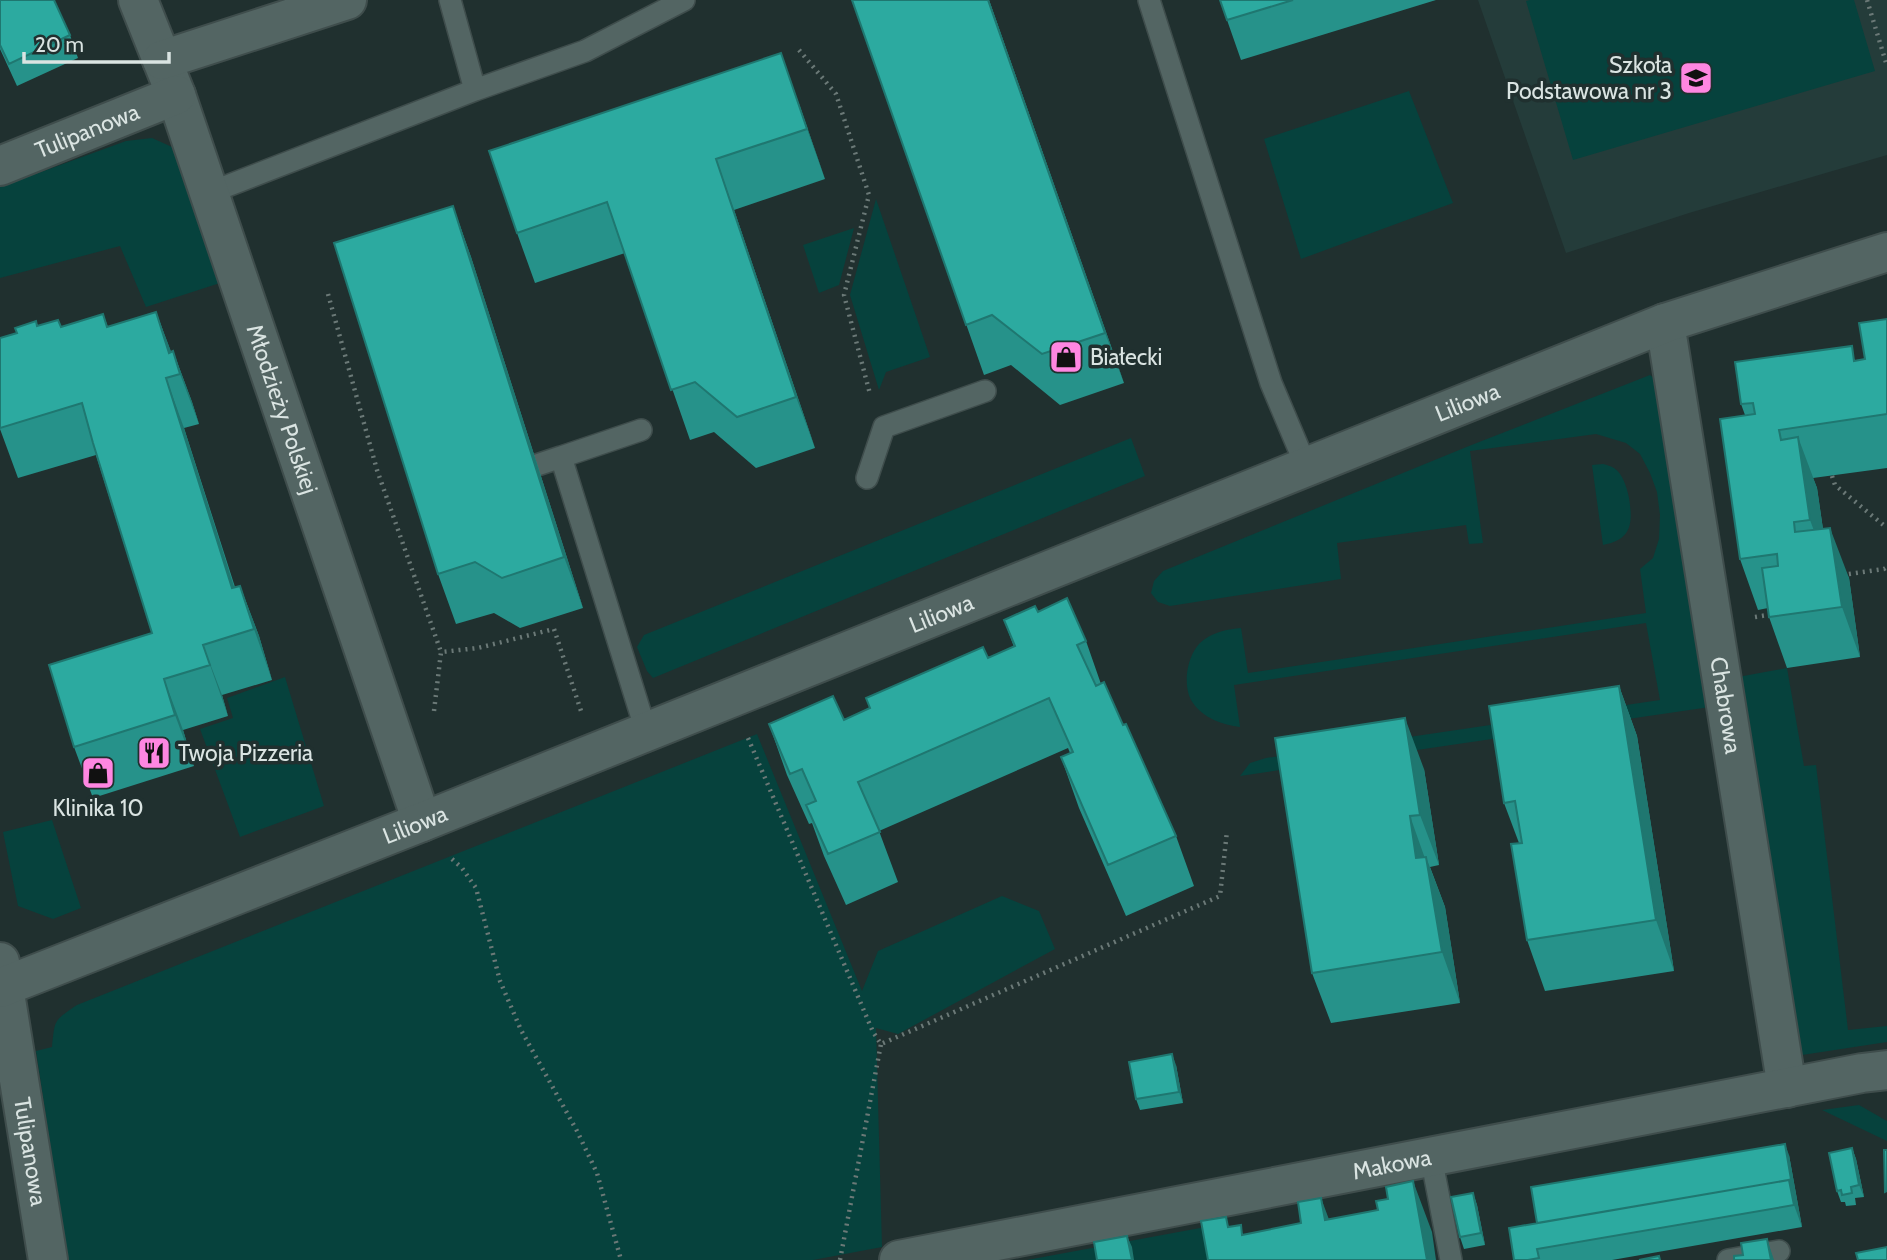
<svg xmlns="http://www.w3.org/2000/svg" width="1887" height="1260" font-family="Cabin,sans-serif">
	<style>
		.built { fill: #243c3a }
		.green { fill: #06423d }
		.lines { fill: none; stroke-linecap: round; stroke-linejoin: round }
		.service-casing { stroke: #3f4d4c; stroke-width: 24 }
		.minor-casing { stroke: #3f4d4c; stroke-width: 42 }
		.path { stroke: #6b7977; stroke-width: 4.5; stroke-dasharray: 2 5; stroke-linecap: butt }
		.service { stroke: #536563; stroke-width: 21 }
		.minor { stroke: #536563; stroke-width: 38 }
		.wall { fill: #26928a }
		.shaded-wall { fill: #1f7770 }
		.building { fill: #2caaa0; stroke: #1f7770; stroke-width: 2 }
		.labels { text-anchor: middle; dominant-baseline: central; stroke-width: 7; stroke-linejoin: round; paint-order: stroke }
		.poi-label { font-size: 23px; fill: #dae4e2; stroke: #20302f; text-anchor: start }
		.street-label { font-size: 23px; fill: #dae4e2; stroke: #20302f }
	</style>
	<rect width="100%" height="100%" fill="#20302f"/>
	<path class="built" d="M1478 0H1887V155L1689 213 1566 253Z"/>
	<path class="green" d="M1530 0H1854L1875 71 1573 160 1526 1Z
		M1409 91 1453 203 1301 259 1264 139Z
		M152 138 172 147 180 165 220 283 146 307 120 246 0 278V187L126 141Z
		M876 199 930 357 886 372 879 390 850 295Z
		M854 228 839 285 819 293 803 245Z
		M1650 375 1657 381 1710 707 1240 776 1250 763 1266 758 1660 700 1646 623 1234 685 1240 727C1223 725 1203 718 1193 703 1181 687 1187 650 1205 639 1215 632 1228 629 1241 628L1248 673 1646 613 1640 569 1653 558 1659 539 1660 515 1657 492 1650 473 1640 454 1626 443 1596 434 1470 451 1483 543 1469 544 1466 525 1337 543 1341 579 1170 606 1158 602 1151 593 1154 581 1163 571 1469 446Z
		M1131 438 1145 476 653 678 647 671 637 647 644 635Z
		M1603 464C1607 465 1611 466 1614 468 1623 474 1627 488 1629 498 1633 523 1632 540 1603 545L1592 465Z
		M1787 668 1804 766 1816 765 1848 1030 1887 1026V1042L1802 1055 1738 677Z
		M285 677 324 806 240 837 200 729 233 718 227 698Z
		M757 734 862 991 878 951 1002 896 1039 911 1055 949 898 1034 876 1028 882 1247 813 1260H68L36 1051 52 1047C55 1020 53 1021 77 1005Z
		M52 820 81 908 53 919 18 906 3 832Z
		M1859 1105 1887 1121V1141L1822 1110Z
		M1211 1226 1217 1260H1027Z"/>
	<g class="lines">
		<defs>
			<path id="service" d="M450 0 475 90 585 51 684 0
				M1149 0 1271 383 1306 466
				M209 193 475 90
				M561 457 641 430
				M537 465 561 457 646 731
				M867 478 884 427 985 391
				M1431 1157 1451 1260
				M1728 1260 1779 1251"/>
			<g id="minor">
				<path id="s1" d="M138 0 176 95 422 822"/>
				<path d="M162 60 347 0"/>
				<path id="s2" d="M0 166 176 95"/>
				<path id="s3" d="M1665 323 1787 1088"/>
				<path id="s4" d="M0 962 48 1260"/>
				<path id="s5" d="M0 988 422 822 1665 323 1887 252"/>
				<path id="s6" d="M899 1260 1862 1073 1887 1070"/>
			</g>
		</defs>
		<use href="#service" class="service-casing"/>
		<use href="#minor" class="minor-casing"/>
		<path class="path" d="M1867 0 1887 66
			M799 50 836 94 869 195 844 295 870 394
			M328 294 377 470 441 652
			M1832 476 1835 485 1887 528
			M1842 575 1884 569 1887 567
			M1755 617 1774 614
			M434 711 441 652 478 648 554 629 581 711
			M748 738 873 1032 881 1044 1220 896 1227 831
			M452 859 462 868 476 888 500 981 521 1030 577 1131 597 1173 621 1260
			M840 1260 881 1044"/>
		<use href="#service" class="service"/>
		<use href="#minor" class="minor"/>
	</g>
	<path class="wall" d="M0 0 70 35 78 58 17 86 0 49Z
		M852 0H989L1124 383 1060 405 1011 365 984 375Z
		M1220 0H1436L1241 60Z
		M799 104 825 179 734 210 815 448 756 468 714 432 690 440 625 253 535 283 517 233Z
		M453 206 471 257 583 608 520 628 494 613 456 624 438 574Z
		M156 312 171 352 173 351 192 402 199 424 184 428 235 587 240 586 259 636 272 680 222 695 228 716 183 730 194 766 93 798 74 747 152 633 96 455 18 478 0 429V338L38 326 61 327 103 314 108 327Z
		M1887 319V468L1813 478 1817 488 1823 529 1849 578 1860 657 1787 668 1769 617 1768 608 1758 610 1740 559 1745 415 1741 404 1857 360 1865 359Z
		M1038 612 1086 641 1101 684 1176 836 1194 886 1126 916 1079 808 1061 757 1070 753 1068 748 879 831 898 882 846 905 824 856 812 823 809 824 787 775 769 724 844 720 870 708 866 698 988 658 1014 647 1004 620Z
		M1619 686 1637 736 1674 971 1545 991 1527 940 1519 843 1504 803Z
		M1424 769 1439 865 1430 867 1445 907 1460 1003 1331 1023 1312 973Z
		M1176 1065 1183 1103 1140 1110 1136 1099Z
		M1852 1148 1856 1159 1864 1197 1855 1198 1856 1205 1846 1206 1845 1202H1841L1837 1191Z
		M1789 1155 1802 1227 1612 1260H1514L1537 1223Z
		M1473 1193 1477 1205 1485 1245 1464 1249 1460 1237Z"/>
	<path class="shaded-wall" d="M988 0H989L1124 383 1105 333Z
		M781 53 799 104 825 179 807 129Z
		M716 159 734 210 815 448 796 397Z
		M453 206 471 257 583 608 564 557Z
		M156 312 175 362 169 353Z
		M173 351 192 402 199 424 180 374Z
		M166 378 184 428 248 631 232 588Z
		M1798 437 1817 488 1829 571 1810 520Z
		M1830 528 1849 578 1860 657 1842 607Z
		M240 586 259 636 272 680 254 629Z
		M203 645 222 695 228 716 210 665Z
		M164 679 183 730 194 766 175 715Z
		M1619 686 1637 736 1674 971 1656 920Z
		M1405 718 1424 769 1439 865 1420 815Z
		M1410 816 1428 867 1426 857 1445 907 1460 1003 1442 952 1416 858Z
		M1172 1054 1176 1065 1183 1103 1179 1092Z
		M1785 1144 1789 1155 1802 1227 1794 1205Z
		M1852 1148 1856 1159 1864 1197 1859 1185Z
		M1413 1181 1432 1232 1436 1260H1427Z
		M1473 1193 1477 1205 1485 1245 1481 1233Z
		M1321 1198 1340 1249 1325 1220Z
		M1127 1236 1132 1247 1134 1260H1132Z
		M1767 1239 1774 1260H1771Z"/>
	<path class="building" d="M0 0H54L70 35 9 64 0 45Z
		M852 0H988L1105 333 1042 354 992 315 966 325Z
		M1220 0H1293L1227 20Z
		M781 53 807 129 716 159 796 397 737 417 695 382 671 390 607 202 517 233 489 151Z
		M453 206 564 557 502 578 475 562 438 574 334 243Z
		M156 312 169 353 173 351 180 374 166 378 232 588 240 586 254 629 203 645 210 665 164 679 175 715 74 747 49 665 152 633 93 443 82 403 0 428V338L17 333 15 328 36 321 37 326 58 320 61 327 103 314 107 327Z
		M1887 319V414L1779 430 1781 440 1798 437 1810 520 1794 522 1795 532 1830 528 1842 607 1769 617 1762 568 1778 566 1777 554 1740 559 1720 419 1755 414 1753 403 1741 404 1735 362 1852 346 1854 361 1865 359 1859 323Z
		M1067 598 1086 641 1077 645 1096 686 1104 682 1123 725 1126 724 1176 836 1108 865 1061 757 1073 752 1049 698 858 782 880 832 828 854 806 805 816 801 802 769 790 774 769 724 833 696 844 720 870 708 866 698 983 647 988 658 1015 646 1004 620 1035 606 1038 612Z
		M1619 686 1656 920 1527 940 1511 844 1522 843 1515 801 1504 803 1489 706Z
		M1405 718 1420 815 1410 816 1416 858 1426 857 1442 952 1312 973 1275 738Z
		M1172 1054 1179 1092 1136 1099 1129 1062Z
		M1785 1144 1793 1191 1789 1180 1537 1223 1531 1187Z
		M1852 1148 1859 1185 1851 1187 1852 1193 1842 1195 1841 1190 1837 1191 1829 1153Z
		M1884 1150H1887V1191L1885 1192Z
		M1789 1180 1794 1205 1537 1249 1539 1258 1528 1260H1514L1509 1228Z
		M1413 1181 1427 1260H1208L1201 1221 1226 1217 1228 1227 1241 1225 1242 1235 1301 1223 1298 1202 1321 1198 1325 1220 1378 1210 1376 1201 1388 1199 1386 1187Z
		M1473 1193 1481 1233 1460 1237 1451 1197Z
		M1127 1236 1132 1260H1097L1094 1242Z
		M1767 1239 1771 1260H1734V1256L1743 1255 1741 1243Z
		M1887 1247V1260H1858L1856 1253Z
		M1659 1256 1660 1260H1639Z"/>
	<defs>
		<symbol id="school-square" viewBox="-11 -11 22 22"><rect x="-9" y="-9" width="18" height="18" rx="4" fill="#fe86e1" stroke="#20302f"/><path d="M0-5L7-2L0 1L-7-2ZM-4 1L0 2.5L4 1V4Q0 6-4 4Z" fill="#111"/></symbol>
		<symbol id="shop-square" viewBox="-11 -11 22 22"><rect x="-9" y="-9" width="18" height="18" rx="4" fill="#fe86e1" stroke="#20302f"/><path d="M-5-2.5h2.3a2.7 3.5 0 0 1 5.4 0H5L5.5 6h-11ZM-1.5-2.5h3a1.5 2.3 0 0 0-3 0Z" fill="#111"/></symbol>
		<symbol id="restaurant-square" viewBox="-11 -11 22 22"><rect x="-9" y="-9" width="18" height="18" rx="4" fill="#fe86e1" stroke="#20302f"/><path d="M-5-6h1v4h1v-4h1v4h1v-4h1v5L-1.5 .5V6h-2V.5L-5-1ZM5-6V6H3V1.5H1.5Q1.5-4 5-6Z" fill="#111"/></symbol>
	</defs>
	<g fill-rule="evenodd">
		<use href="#school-square" x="1677" y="59" width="38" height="38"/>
		<use href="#shop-square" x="1047" y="338" width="38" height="38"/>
		<use href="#restaurant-square" x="135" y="734" width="38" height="38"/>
		<use href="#shop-square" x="79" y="754" width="38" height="38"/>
	</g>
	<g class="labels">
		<g class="poi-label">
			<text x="1672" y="65" text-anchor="end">Szkoła<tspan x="1672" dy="26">Podstawowa nr 3</tspan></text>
			<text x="1090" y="357">Białecki</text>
			<text x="178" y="753">Twoja Pizzeria</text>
			<text x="98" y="808" text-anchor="middle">Klinika 10</text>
		</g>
		<g class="street-label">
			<text stroke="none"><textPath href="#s2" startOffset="94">Tulipanowa</textPath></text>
			<text stroke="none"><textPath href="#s5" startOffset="1580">Liliowa</textPath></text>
			<text stroke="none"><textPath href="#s1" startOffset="434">Młodzieży Polskiej</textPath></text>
			<text stroke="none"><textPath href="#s5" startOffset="1013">Liliowa</textPath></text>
			<text stroke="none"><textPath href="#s3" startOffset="387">Chabrowa</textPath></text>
			<text stroke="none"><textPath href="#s5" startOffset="446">Liliowa</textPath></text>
			<text stroke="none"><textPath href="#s4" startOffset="192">Tulipanowa</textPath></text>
			<text stroke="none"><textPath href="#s6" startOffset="502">Makowa</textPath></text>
		</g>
	</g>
	<path d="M24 52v10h145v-10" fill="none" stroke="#dae4e2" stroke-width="3.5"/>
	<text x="35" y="52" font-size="21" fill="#dae4e2" stroke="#20302f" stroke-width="5" paint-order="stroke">20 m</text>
</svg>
